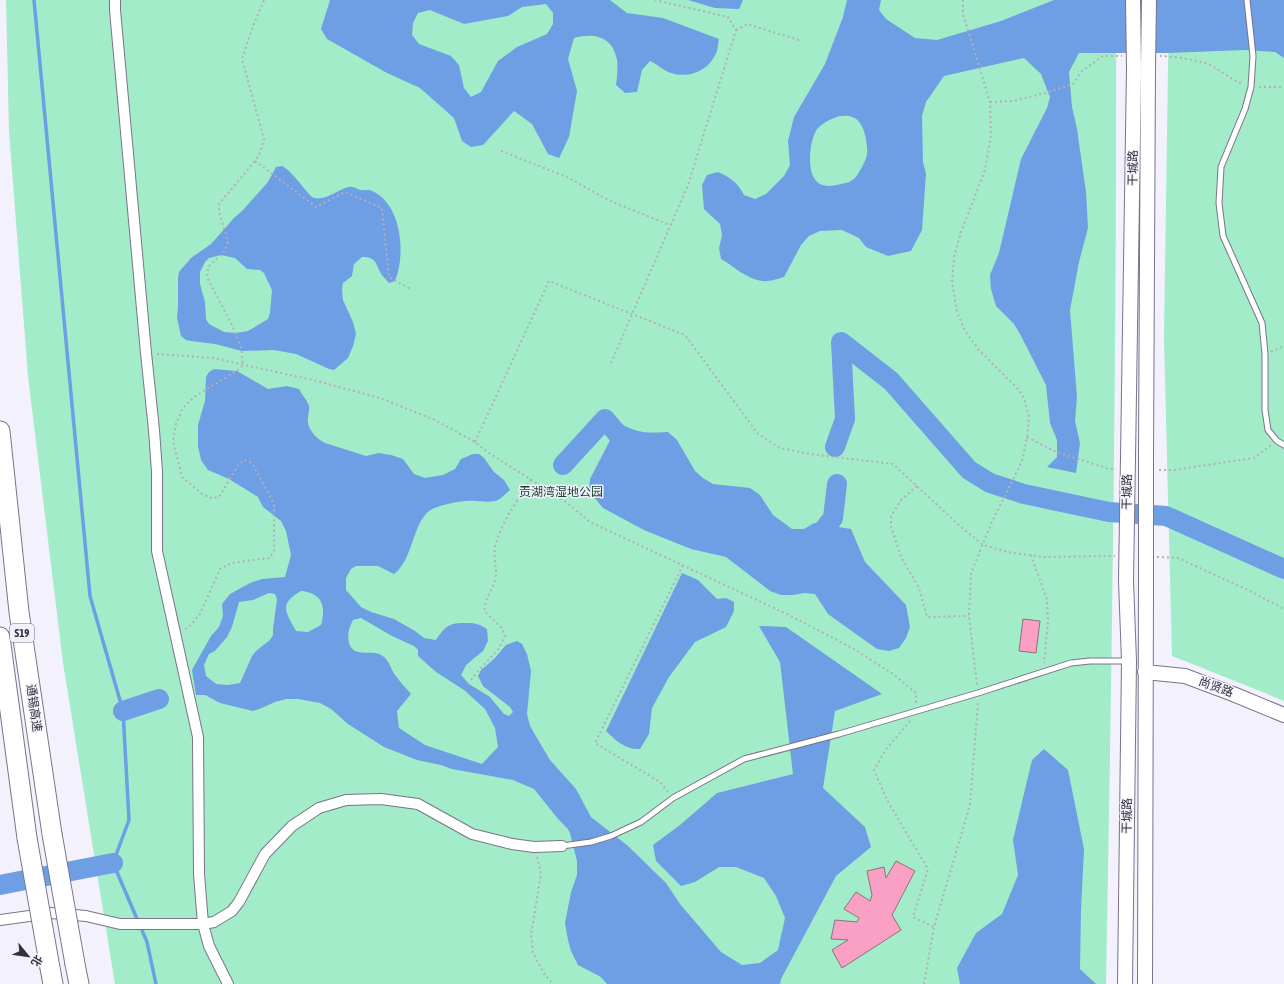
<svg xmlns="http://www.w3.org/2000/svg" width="1284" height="984" font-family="'Asap Condensed','Noto Sans SC',sans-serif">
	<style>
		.green { fill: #a2ecc9 }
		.water { fill: #6e9ee4; fill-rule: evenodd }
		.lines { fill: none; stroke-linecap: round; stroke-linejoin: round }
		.stream { stroke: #6e9ee4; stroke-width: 3.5 }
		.river { stroke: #6e9ee4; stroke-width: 20 }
		.building { fill: #faa0c5; stroke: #8d727c }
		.lane-casing { stroke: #7a738b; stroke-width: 7 }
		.street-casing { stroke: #7a738b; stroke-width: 12 }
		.secondary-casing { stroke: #7a738b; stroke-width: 16 }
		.highway-casing { stroke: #7a738b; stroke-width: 21 }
		.path { stroke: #b2afb9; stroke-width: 2; stroke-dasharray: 2 3; stroke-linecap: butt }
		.lane { stroke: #fff; stroke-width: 5 }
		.street { stroke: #fff; stroke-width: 10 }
		.secondary { stroke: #fff; stroke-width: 14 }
		.highway { stroke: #fff; stroke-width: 19 }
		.secondary-bridge-casing { stroke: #7a738b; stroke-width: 16; stroke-linecap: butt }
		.highway-bridge-casing { stroke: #7a738b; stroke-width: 21; stroke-linecap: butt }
		.secondary-bridge { stroke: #fff; stroke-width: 14 }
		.highway-bridge { stroke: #fff; stroke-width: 19 }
		.labels { text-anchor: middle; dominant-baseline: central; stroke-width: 3; stroke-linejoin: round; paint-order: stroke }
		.shield { fill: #f3f1fb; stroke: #6d6a74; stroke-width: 1 }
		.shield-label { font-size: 11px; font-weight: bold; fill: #33303a }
		.street-label { font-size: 12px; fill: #33303a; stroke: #f3f1fb }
		.park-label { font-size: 12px; fill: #133f2d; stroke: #f3f1fb }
	</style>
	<rect width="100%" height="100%" fill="#f3f1fb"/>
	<path class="green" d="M6 0H1116C1117 328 1112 656 1106 984H115L63 663 28 376 9 131Z
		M1169 0H1284V701L1250 687 1172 656 1164 338Z"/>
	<path class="water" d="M330 0H610L627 13 663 18 719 39C718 43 718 47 717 51 710 70 690 79 671 73 664 71 657 64 650 61L642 70 637 92 625 93 616 85C617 77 618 68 617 60 613 37 595 32 574 38L568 59 577 91 569 137 559 158 548 154 532 124 514 111 483 145 471 147 462 141 454 118 420 88 387 73 327 39 321 29ZM546 4 553 13V24L547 34 517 47 498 61 481 92 471 97 464 88 459 65 451 56 419 44 412 35 413 23 418 13 430 10 464 24 508 16 522 7Z
		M688 0H743L739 9 715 8Z
		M847 0H881L879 10 886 19 915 38 937 40 1001 21 1054 0H1284V58L1275 52 1244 50 1168 53H1079L1069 72 1072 107 1077 129 1086 192 1088 228 1079 262 1070 310 1077 397 1075 421 1080 443 1076 473 1047 467 1057 457V440L1050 423 1046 385 1020 334 1014 324 996 306 991 289 990 275 999 253 1021 159 1047 108 1050 97 1041 74 1024 58 944 76 926 102 922 116 923 162 926 174 922 230 911 251 888 256 866 247 859 238 842 230 820 231 809 236 801 245 784 277C777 279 769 282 762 281 747 279 733 266 721 259L719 248 722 235 720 224 704 209 702 185 707 175 718 172C731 178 737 182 744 195L755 199 766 194 784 176 790 165 788 141 794 117 825 64 843 17ZM840 116C843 116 849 115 852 117 864 120 868 143 867 154 867 159 858 175 855 178 851 182 846 183 841 184 834 186 826 187 820 184 805 177 809 138 818 128 824 122 833 118 840 116Z
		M282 166C293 171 308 196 314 198 326 201 338 189 349 187 354 186 356 189 360 190 364 191 369 189 372 191 402 204 406 255 395 281L389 283C387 280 384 278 382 275 375 265 378 257 362 257L354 264 352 276 343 283 342 289 343 300 353 322 356 334 353 346 348 358 334 370 329 369 296 354 274 350 242 351 215 344 191 341 186 340 181 336 177 318 178 306V278L179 272 191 258 211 244 234 218 243 210 268 182 276 167ZM221 255 235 258 247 269 260 270 264 273 272 290 270 313 268 319 248 331 236 333 224 332 209 324 206 319 205 302 200 284V272L205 262 209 258Z
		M214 369 237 371 268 389 287 386 299 389C302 395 307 400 309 406 310 411 307 416 308 422 308 430 318 440 325 443L366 456 379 453 391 455 403 459 414 474 425 478 443 475 455 469 461 459 473 454H479L484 458 494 472 504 480 510 490C505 494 500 500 495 501 486 503 476 500 467 501 459 501 435 506 429 511 412 525 413 560 394 574L378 566H356L351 569 346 578V590L361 607 371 612 394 619 415 631 424 638 436 640C444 628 448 623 463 623 475 623 477 623 487 629L488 641 483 651 466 665 461 675 469 684 490 697 504 714 509 716 513 712 510 707 483 686 478 676 481 670 494 659 506 645 517 641 522 644 527 654 531 671 527 714 530 726 550 760 576 789 591 817 628 846 666 883 680 904 721 952 742 965 760 963 778 950 785 918 776 896 764 878 736 867H719L695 882 681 886 656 861 653 845 680 825 717 793 793 774 780 662 759 626 786 627 882 694 835 711 823 788 865 827 871 847 836 876 781 979 780 984H607L601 977 578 965 571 951 568 940 565 923 571 892 577 875V861L570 833 567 828 559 820 534 789 513 780 452 769 441 765 417 760 384 747 348 724 331 709 320 703 298 699H286L275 702 264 707 253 711 220 703 205 695H196L192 670 211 636 219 627 223 616 222 604 230 594 250 583 262 579 285 577 291 555 286 531 281 521 263 507 258 497 229 479 208 470 201 460 198 446V425L205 401 206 377 209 372ZM301 591C323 593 326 607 321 625L308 632 296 631C286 612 278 604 301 591ZM269 593 275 594 277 599 273 629V635L270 640 256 651 252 656 240 683 228 685 216 684 206 676 204 665 209 654 215 651 227 637 232 627 239 602 253 600ZM361 618 392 636 414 646 418 650V656L436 672 464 690 485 709 495 728 498 747 482 764 425 745 399 728 397 711 411 694C406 688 400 682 395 675 391 669 389 661 384 657 374 647 354 660 349 643 347 634 349 628 353 620Z
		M619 423C640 434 645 433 668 432L677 440 695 471 703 478 713 484 750 488 760 495 773 515 792 529H804L814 523 851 529 865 562 906 605 910 627 906 638 899 648 889 651 877 649 828 614 815 594 804 593 793 595H781L770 591 726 557 691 549 644 530 603 508 589 491 590 479Z
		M682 573 698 580 717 599 726 598 734 602V611L726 627 695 642 669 677 652 708 649 734 640 749C626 750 616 741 606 731Z
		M1044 749 1068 770 1084 849 1081 910 1080 969 1096 984H960L957 968 976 933 1002 914 1018 875 1013 840 1032 760Z"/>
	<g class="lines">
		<path class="stream" d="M34 0 90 596 123 711 129 820 113 863 147 942 156 984"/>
		<path class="river" d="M835 447 845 419 841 342 891 381 969 470 990 483 1024 494 1109 512 1166 516 1284 569
			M563 465 605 419 632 451
			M810 543 812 544 833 518 837 484
			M123 711 159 699
			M0 885 113 863"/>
	</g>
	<path class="building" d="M1023 619 1040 621 1036 653 1019 651Z
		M896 861 915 871 892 915 901 930 842 968 832 950 848 940 831 939 835 920 857 922 859 918 844 909 856 892 870 901 872 895 867 871 884 867 886 878Z"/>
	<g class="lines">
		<defs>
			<path id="lane" d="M1247 0 1253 56 1251 87 1245 109 1221 167 1219 203 1223 236 1262 323 1265 354V410L1268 430 1277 441 1284 445
				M562 846 591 842 611 836 641 822 673 798 744 759 839 734 978 693 1071 663 1090 661H1129"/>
			<path id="street" d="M115 0V10L146 353 154 430 157 472V551L198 737 199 874 203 924 209 946 228 984
				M0 920 51 913 86 916 120 924H203L214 922 232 911 239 902 265 854 292 826 319 808 346 800 381 799 418 804 472 834 512 844 534 847 562 846"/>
			<path id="secondary" d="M1146 456 1148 67
				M1128 457 1134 69
				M1145 672 1185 676 1233 694 1284 715
				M1125 984 1129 661 1126 581
				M1145 984 1146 580"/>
			<path id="highway" d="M0 431 19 612 52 834
				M0 637 27 838
				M75 964 79 984
				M50 968 53 984"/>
		</defs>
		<use href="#lane" class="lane-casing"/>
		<use href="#street" class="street-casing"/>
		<use href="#secondary" class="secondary-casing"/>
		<use href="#highway" class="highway-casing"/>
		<path class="path" d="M963 0V14L990 102 991 135 985 170 961 232 954 257 952 282 957 312 965 331 979 350 1018 389 1024 398 1029 417 1027 437 1022 461 991 524 971 573 969 616 977 685
			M736 30 747 24 802 41
			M1160 56C1174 56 1197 60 1210 65 1222 71 1231 80 1243 84
			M1259 87H1284
			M990 102 1013 101 1045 93 1073 84 1082 71 1103 56H1122
			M501 151 567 177 610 201 670 225
			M255 161 316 207 345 192 382 208 389 277 412 290
			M1271 352 1284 346
			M157 354 213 358 313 380 380 398 435 420 475 442 489 453 566 502 590 522 789 615 854 649 893 674 916 693V704
			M611 363 688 185 736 30 728 17 655 0
			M1027 437 1054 451 1109 469H1116
			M475 442 549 281 685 335 758 434 780 448 810 454 893 464 961 527 983 545 1007 552 1043 557 1115 556
			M1159 470H1174L1254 458 1271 445
			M917 486 902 499 891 516V526L901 557 919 588 927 617 969 616
			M1031 555 1047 600 1048 622 1044 663
			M1157 557 1178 558 1250 591 1284 609
			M185 629 190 626 200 614 220 569 231 563 270 558 274 550V504L252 463 244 460 238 465 219 497 211 498 202 494 182 477 173 441 176 424 182 409 194 397 238 370 243 365 241 347 232 325 207 277 208 267 225 251 228 241 219 212V204L255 161 259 155 264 139 242 59 253 26 264 0
			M471 680 478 671 498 650 505 636 502 628 485 612C483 601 492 591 495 580 498 569 493 558 495 547 501 522 518 500 531 479
			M910 721 887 748 874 770 887 800 928 869 913 917 934 927
			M668 792 660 782 595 743 683 565
			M537 857 541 874 531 935 533 953 545 975 553 984
			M924 984 934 927 970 805 978 702"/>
		<use href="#lane" class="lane"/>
		<use href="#street" class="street"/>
		<use href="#secondary" class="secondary"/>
		<use href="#highway" class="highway"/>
		<defs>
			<path id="secondary-bridge" d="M1133 0 1134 69
				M1148 67 1149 0
				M1146 456V580
				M1126 581 1128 457"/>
			<path id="highway-bridge" d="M52 834 75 964
				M27 838 50 968"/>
		</defs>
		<use href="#secondary-bridge" class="secondary-bridge-casing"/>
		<use href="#highway-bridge" class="highway-bridge-casing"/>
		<use href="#secondary-bridge" class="secondary-bridge"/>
		<use href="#highway-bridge" class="highway-bridge"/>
	</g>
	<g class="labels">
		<rect class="shield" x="10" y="624" width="24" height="18" rx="3"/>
		<g class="shield-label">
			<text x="22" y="633">S19</text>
		</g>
		<g class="street-label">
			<text transform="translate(1133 168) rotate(-89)">干城路</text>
			<text transform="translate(1127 492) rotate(-89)">干城路</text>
			<text transform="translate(1216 687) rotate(20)">尚贤路</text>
			<text transform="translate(34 708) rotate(82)">通锡高速</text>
			<text transform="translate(1127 816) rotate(-89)">干城路</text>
		</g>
		<g class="park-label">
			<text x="561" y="492">贡湖湾湿地公园</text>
		</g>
	</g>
	<g transform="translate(28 956) rotate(119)" stroke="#f3f1fb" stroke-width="3" paint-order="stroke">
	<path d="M0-3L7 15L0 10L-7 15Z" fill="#33303a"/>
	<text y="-6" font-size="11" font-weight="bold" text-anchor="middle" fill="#33303a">北</text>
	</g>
</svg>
